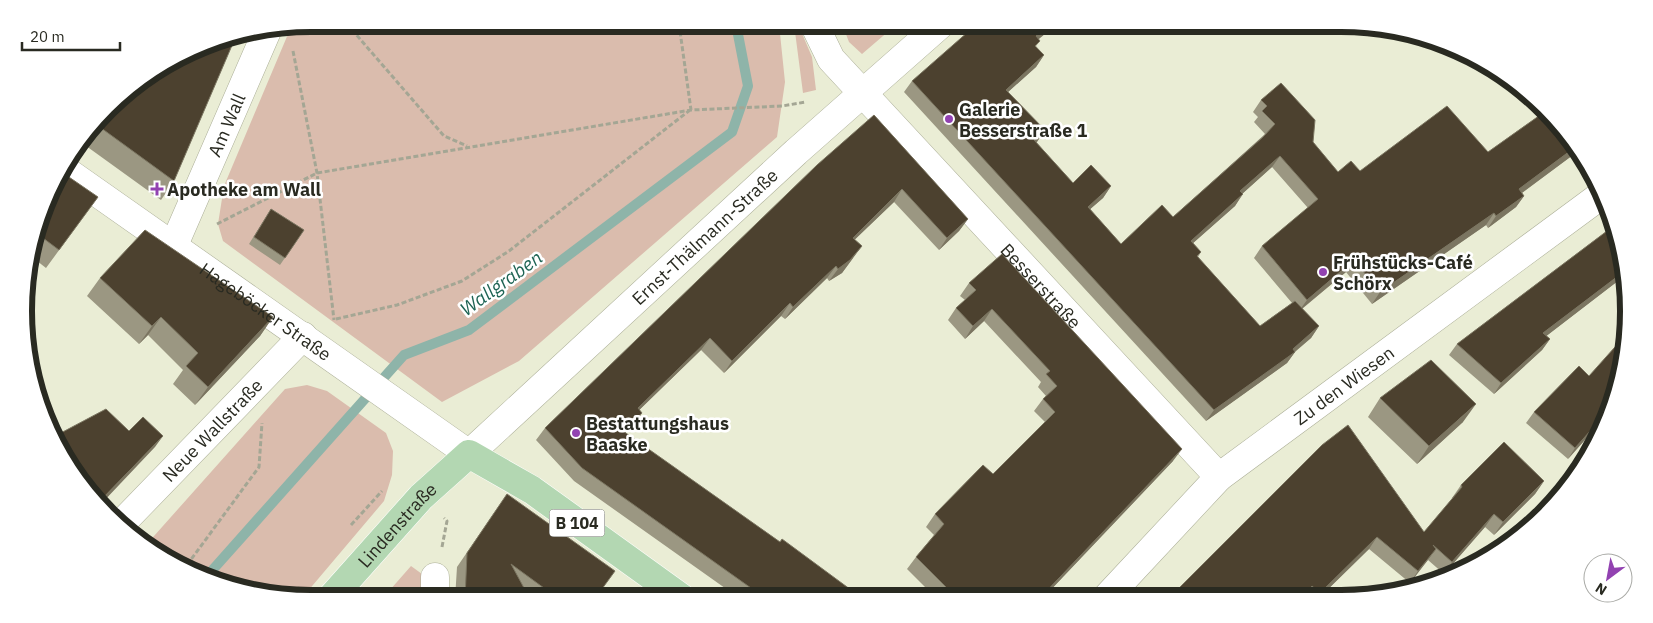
<svg xmlns="http://www.w3.org/2000/svg" width="1653" height="623" font-family="'IBM Plex Sans',sans-serif">
	<style>
		.green { fill: #dabcad }
		.lines { fill: none; stroke-linecap: round; stroke-linejoin: round }
		.stream { stroke: #8eb4a9; stroke-width: 10 }
		.street-casing { stroke: #acaf98; stroke-width: 29 }
		.primary-casing { stroke: #fff; stroke-width: 29 }
		.path { stroke: #a4a694; stroke-width: 3; stroke-dasharray: 5 2.5; stroke-linecap: butt }
		.street { stroke: #fff; stroke-width: 28 }
		.primary { stroke: #b3d7b2; stroke-width: 28 }
		.wall { fill: #9b9782; fill-rule: evenodd }
		.shaded-wall { fill: #7b7561 }
		.building { fill: #4c412f; stroke: #7b7561 }
		.poi-dot { fill: #9242b1; stroke: #fff; stroke-width: 2 }
		.labels { text-anchor: middle; dominant-baseline: central; stroke-width: 5; stroke-linejoin: round; paint-order: stroke }
		.shield { fill: #fff; stroke: #696a64; stroke-width: 1 }
		.shield-label { font-size: 16px; font-weight: bold; fill: #292a21 }
		.poi-label { font-size: 18px; font-weight: bold; fill: #292a21; stroke: #fff; text-anchor: start }
		.street-label { font-size: 18px; fill: #292a21; stroke: #fff }
		.water-label { font-size: 19px; font-style: italic; fill: #1e6454; stroke: #fff }
		.rim { fill: none; stroke: #292a21; stroke-width: 6 }
	</style>
	<rect width="100%" height="100%" fill="#eaedd5"/>
	<path class="green" d="M312 24H779L785 82 777 137 519 361 442 402 223 241 218 224 224 186 291 27Z
		M794 24H798L812 57 816 90 803 93Z
		M842 24H897L862 54 849 42Z
		M307 385 327 391 386 433 393 451 392 475 384 501 302 598 237 589 146 545 285 389Z
		M411 566 422 574V599H382Z"/>
	<g class="lines">
		<path class="stream" d="M208 575 404 355 469 330 732 132 748 86 736 24"/>
		<defs>
			<g id="street">
				<path id="s1" d="M814 24 831 59 1219 477"/>
				<path id="s2" d="M62 168 469 454 796 152 941 24"/>
				<path id="s3" d="M174 245 267 31"/>
				<path id="s4" d="M121 524 303 336"/>
				<path id="s5" d="M1107 597 1219 477 1600 196"/>
				<path d="M435 599V577"/>
			</g>
			<g id="primary">
				<path id="s6" d="M330 599 421 497 469 454 532 490 682 598"/>
			</g>
		</defs>
		<use href="#street" class="street-casing"/>
		<use href="#primary" class="primary-casing"/>
		<path class="path" d="M347 24 444 136 467 146
			M679 24 691 110
			M293 51 317 173 334 320
			M217 224 317 173 691 110 782 106 806 102
			M336 319 397 305 462 281 509 251 690 110
			M351 525 382 491
			M442 547 447 521 444 518
			M187 565 259 467 262 423
			M292 597 301 586"/>
		<use href="#street" class="street"/>
		<use href="#primary" class="primary"/>
	</g>
	<path class="wall" d="M1057 24 1038 39 1040 41 1036 46 1044 55 1036 67 1008 92 1036 142 1073 183 1111 186 1103 198 1090 209 1121 244 1173 217 1265 134 1254 122 1258 117 1253 112 1261 100 1313 142 1338 172 1360 171 1488 152 1543 113 1577 152 1522 193 1524 196 1516 207 1488 228 1486 225 1372 304 1346 272 1302 309 1319 326 1311 338 1295 352 1287 363 1206 421 904 92 912 81ZM1272 167 1308 208 1262 246 1254 258 1292 303 1260 326 1198 257 1201 252 1193 243 1235 206 1242 194Z
		M122 95 174 181 161 200 82 143Z
		M874 115 968 219 959 231 939 250 894 202 855 239 853 258 842 273 829 281 827 278 785 319 781 316 724 373 701 350 639 410 642 413 634 425 625 433 780 542 862 598H739L574 481 536 440 545 428Z
		M59 177 98 197 46 268 32 257Z
		M271 209 304 230 280 265 249 244Z
		M1611 228 1627 274 1546 336 1550 339 1542 350 1494 394 1449 355 1457 344Z
		M100 278 273 317 260 336 195 405 173 384 183 370 148 335 139 344 87 296Z
		M969 283 1173 461 1043 598H936L907 569 916 557 934 535 926 527 935 514 993 474 1045 422 1034 411 1043 399 1046 396 1038 387 1041 382 984 321 965 339 948 320 956 308 965 300 960 296Z
		M1589 376 1619 386 1606 416 1568 459 1526 423 1534 412Z
		M1380 398 1463 422 1417 464 1368 417Z
		M1322 445 1424 532 1453 498H1452L1461 485 1544 481 1535 494 1494 535 1485 527 1444 574 1428 560 1410 583 1369 549 1320 597H1170Z
		M507 494 599 593 607 599H455L457 567Z"/>
	<path class="shaded-wall" d="M1051 24H1057L1028 48 1036 36Z
		M1044 55 1036 67 998 101 1006 90Z
		M1045 130 1037 142 1026 151 1034 140Z
		M1574 148 1577 152 1511 201 1519 189Z
		M1280 156 1272 167 1232 203 1240 191Z
		M1111 186 1103 198 1080 218 1088 207Z
		M902 189 894 202 844 250 853 238Z
		M1243 194 1235 206 1183 252 1191 241Z
		M1524 196 1516 207 1488 228 1496 216Z
		M1494 213 1486 225 1372 304 1380 292Z
		M968 219 959 231 939 250 947 238Z
		M862 246 842 273 829 281 838 269Z
		M1354 260 1346 272 1299 311 1307 300Z
		M836 266 827 278 785 319 793 307Z
		M1626 270 1627 274 1536 344 1543 333Z
		M790 303 781 316 724 373 732 361Z
		M992 309 984 321 965 339 973 326Z
		M161 317 148 335 139 344 152 326Z
		M273 317 260 336 195 405 208 387Z
		M1319 326 1311 338 1292 354 1295 352 1287 363 1206 421 1214 410 1293 349Z
		M710 338 701 350 629 420 638 408Z
		M1550 339 1542 350 1494 394 1501 383Z
		M1476 404 1463 422 1417 464 1429 446Z
		M1608 411 1606 416 1568 459 1575 448Z
		M642 413 634 425 614 443 623 431Z
		M163 436 155 447 102 503 100 501Z
		M1182 449 1173 461 1043 598H1040Z
		M1544 481 1535 494 1494 535 1503 522Z
		M1494 514 1485 527 1444 574 1452 562Z
		M1377 537 1369 549 1320 597H1318L1320 593Z
		M1436 549 1427 561 1410 583 1418 571Z"/>
	<path class="building" d="M977 24H1051L1036 36 1040 41 1035 46 1044 55 1006 90 1045 130 1034 140 1073 183 1091 165 1111 186 1088 207 1121 244 1162 205 1173 217 1263 137 1275 124 1262 111 1267 106 1261 100 1281 83 1315 120 1313 142 1338 172 1351 161 1360 171 1447 106 1488 152 1543 113 1574 148 1519 189 1524 196 1496 216 1494 213 1380 292 1354 260 1307 300 1262 246 1318 199 1280 156 1240 191 1243 194 1191 241 1201 252 1197 256 1260 326 1295 301 1319 326 1293 349 1295 352 1214 410 912 81Z
		M236 36 174 181 97 125 122 95 219 39Z
		M874 115 968 219 947 238 902 189 853 238 862 246 850 260 838 269 836 266 793 307 790 303 732 361 710 338 638 408 642 413 623 431 780 542 782 539 862 598H765L582 468 545 428 817 165Z
		M66 175 98 197 59 250 39 235 59 177Z
		M271 209 304 230 285 258 254 237Z
		M1611 228 1626 270 1543 333 1550 339 1501 383 1457 344Z
		M145 230 273 317 208 387 186 366 198 353 161 317 152 326 100 278Z
		M1002 254 1182 449 1040 598H957L916 557 944 524 935 514 983 465 993 474 1055 412 1043 399 1057 386 1046 374 1050 371 992 309 973 326 956 308 976 290 969 283Z
		M1623 338 1619 386 1608 411 1575 448 1534 412 1579 366 1589 376Z
		M1431 360 1476 404 1429 446 1380 398Z
		M106 409 129 431 143 417 163 436 100 501 72 471 57 435Z
		M1348 425 1424 532 1462 487 1461 485 1504 442 1544 481 1503 522 1494 514 1452 562 1433 545 1436 549 1418 571 1377 537 1320 593 1312 586 1304 597H1170L1322 445Z
		M507 494 615 571 599 593 607 599H559L511 564 530 599H465L467 553Z"/>
	<g class="poi-dot">
		<circle cx="949" cy="119" r="5"/>
		<path d="M154.5 181.5h5v5h5v5h-5v5h-5v-5h-5v-5h5z"/>
		<circle cx="1323" cy="272" r="5"/>
		<circle cx="576" cy="433" r="5"/>
	</g>
	<g class="labels">
		<rect class="shield" x="549.5" y="509.5" width="55" height="27" rx="4"/>
		<g class="shield-label">
			<text x="577" y="523">B 104</text>
		</g>
		<g class="poi-label">
			<text x="959" y="109">Galerie<tspan x="959" dy="21">Besserstraße 1</tspan></text>
			<text x="167" y="189">Apotheke am Wall</text>
			<text x="1333" y="262">Frühstücks-Café<tspan x="1333" dy="21">Schörx</tspan></text>
			<text x="586" y="423">Bestattungshaus<tspan x="586" dy="21">Baaske</tspan></text>
		</g>
		<g class="street-label">
			<text stroke="none"><textPath href="#s3" startOffset="131">Am Wall</textPath></text>
			<text stroke="none"><textPath href="#s2" startOffset="818">Ernst-Thälmann-Straße</textPath></text>
			<text stroke="none"><textPath href="#s1" startOffset="348">Besserstraße</textPath></text>
			<text stroke="none"><textPath href="#s2" startOffset="249">Hageböcker Straße</textPath></text>
			<text stroke="none"><textPath href="#s5" startOffset="319">Zu den Wiesen</textPath></text>
			<text stroke="none"><textPath href="#s4" startOffset="131">Neue Wallstraße</textPath></text>
			<text stroke="none"><textPath href="#s6" startOffset="100">Lindenstraße</textPath></text>
		</g>
		<g class="water-label">
			<text transform="translate(501 283) rotate(-36)">Wallgraben</text>
		</g>
	</g>
	<path d="M0 0H1653V623H0ZM311 32H1341A279 279 0 0 1 1620 311V311A279 279 0 0 1 1341 590H311A279 279 0 0 1 32 311V311A279 279 0 0 1 311 32Z" fill="#fff" fill-rule="evenodd"/>
	<path class="rim" d="M311 32H1341A279 279 0 0 1 1620 311V311A279 279 0 0 1 1341 590H311A279 279 0 0 1 32 311V311A279 279 0 0 1 311 32Z"/>
	<g transform="translate(1608 578) rotate(212)"><circle r="24" fill="#ffffff" stroke="#a9aaa6"/>
	<path d="M0-4L9 19L0 12L-9 19Z" fill="#9242b1"/>
	<text y="-8" font-size="14" font-weight="bold" text-anchor="middle" fill="#292a21">N</text>
	</g>
	<path d="M22 42v8h98v-8" fill="none" stroke="#292a21" stroke-width="2.5"/>
	<text x="30" y="42" font-size="15" fill="#292a21" stroke="#ffffff" stroke-width="4" paint-order="stroke">20 m</text>
</svg>
